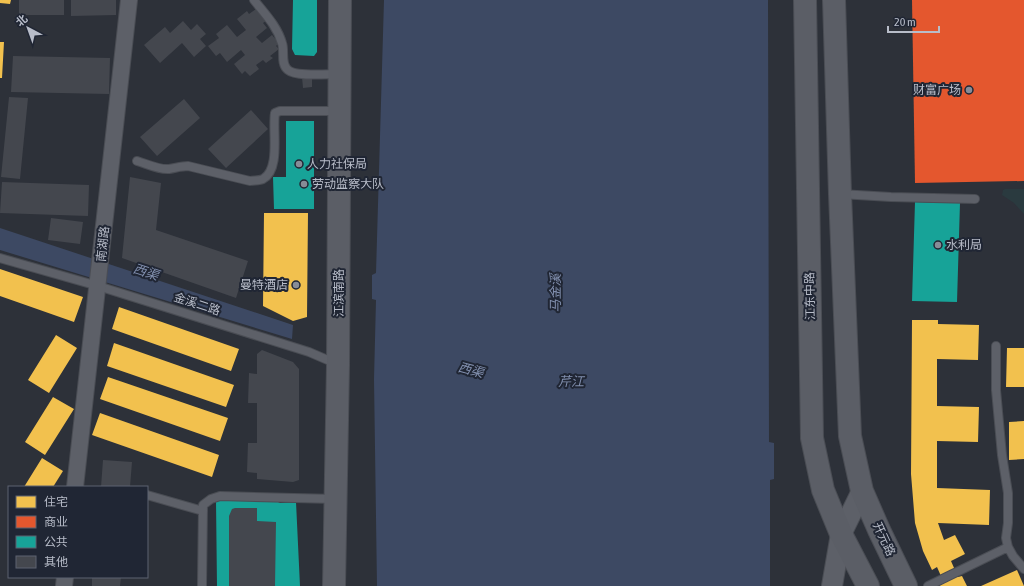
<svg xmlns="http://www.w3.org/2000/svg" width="1024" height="586" font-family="'Asap Condensed','Noto Sans SC',sans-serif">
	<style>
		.green { fill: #2a3a3f }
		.water { fill: #3d4963 }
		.homes { fill: #f2c14e }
		.shops { fill: #e4572e }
		.public { fill: #17a398 }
		.building { fill: #44474e }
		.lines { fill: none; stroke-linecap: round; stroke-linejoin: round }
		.service-casing { stroke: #4a4d54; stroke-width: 10 }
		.minor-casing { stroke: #4a4d54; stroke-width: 18 }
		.tertiary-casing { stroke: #4a4d54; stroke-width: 22 }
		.secondary-casing { stroke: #4a4d54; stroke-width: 24 }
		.service { stroke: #5d6068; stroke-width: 8 }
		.minor { stroke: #5d6068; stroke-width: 16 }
		.tertiary { stroke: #5d6068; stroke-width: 20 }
		.secondary { stroke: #5b5e66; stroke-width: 22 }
		.poi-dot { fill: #878c97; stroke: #202634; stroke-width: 1.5 }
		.labels { text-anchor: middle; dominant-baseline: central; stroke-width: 4; stroke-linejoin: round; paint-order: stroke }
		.poi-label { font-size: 12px; fill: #b8bdc9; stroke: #202634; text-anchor: start }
		.street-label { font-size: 12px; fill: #b8bdc9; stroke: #202634 }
		.water-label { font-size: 13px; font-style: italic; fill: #8290af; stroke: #202634 }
	</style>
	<rect width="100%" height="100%" fill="#2d3139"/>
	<path class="green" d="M1005 189H1024V214L1014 203 1002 195 1003 190Z"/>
	<path class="water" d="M384 0H768L769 442 774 443V479L770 480V586H377L374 379 376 300 372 299V275L376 273Z
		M0 228 293 325 292 339 0 250Z"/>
	<path class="homes" d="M0 0H11L10 4 0 3Z
		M0 42H4L2 78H0Z
		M264 213H308L307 317 293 321 263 306Z
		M0 269 83 297 74 322 0 296Z
		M119 307 239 349 231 371 112 329Z
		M912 320H938V324L979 325 978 360 937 359V406L979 407 978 442 937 441V488L990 490 989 525 938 523 944 540 955 535 965 554 951 561 958 577 962 576 967 586H939L944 583 937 567 932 570 923 551 915 523 911 474Z
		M56 335 77 348 49 393 28 380Z
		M114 343 234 385 226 407 107 366Z
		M1007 348H1024V387H1006Z
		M108 377 228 418 220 441 100 399Z
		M53 397 74 409 45 455 25 442Z
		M100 413 219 455 212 477 92 435Z
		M1024 421V459L1009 460V422Z
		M42 458 63 471 53 487H24Z
		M1017 570 1024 586H981Z"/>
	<path class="shops" d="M912 0H1024V181L915 183Z"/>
	<path class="public" d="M293 0H317V52L314 56 295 55 292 49Z
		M286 121H314V209H274L273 177H286Z
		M915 202 960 203 957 302 912 301Z
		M274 500 280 503 296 502 300 586H217L216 501Z"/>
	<path class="building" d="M19 0H64V15H19Z
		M71 0H116V15L71 16Z
		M256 9 266 21 263 23 267 28 256 37 262 43 272 35 279 43 276 46 279 49 270 56 273 58 266 63 263 60 256 65 259 69 250 76 245 71 242 74 234 64 245 55 241 50 227 62 220 53 216 56 208 46 219 38 216 34 227 25 237 37 246 30 237 19 247 11 249 14Z
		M183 21 191 30 197 24 206 34 200 39 206 46 194 57 182 43 160 63 144 45 165 27 170 33Z
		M13 56 110 58 109 94 11 92Z
		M302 77H312V87L303 88Z
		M9 97 28 98 20 179 1 177Z
		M184 99 200 118 157 156 140 137Z
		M251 110 268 129 226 168 208 149Z
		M130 177 161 183 156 230 248 261 236 298 122 258Z
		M2 182 89 185 88 216 0 213Z
		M51 218 83 222 80 244 48 240Z
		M262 350 293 362 299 369V480L293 482 257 479V473L247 472 248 443H257V403H248L249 373 257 374V354Z
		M103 460 132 462 130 487H101Z
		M235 508H257V521L276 522 275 586H229V516L232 509Z
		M92 577H121L120 586H92Z"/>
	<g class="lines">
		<defs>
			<path id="service" d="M254 0C265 14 277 26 282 43 285 51 280 64 288 70 296 77 327 74 339 74
				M137 161C147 164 159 170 169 169 176 168 181 166 188 166L250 181C254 180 259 181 263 179 281 169 272 130 275 113L280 111H339
				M840 194 891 197 975 199
				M0 258 98 286 309 352 337 364
				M996 346V390L1002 455 1008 493V523L1006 538 1008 547 1013 556 1024 569
				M147 495 203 511
				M202 586 203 505 211 499 220 496 335 499
				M928 586 1008 547"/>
			<path id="minor" d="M75 487 129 0
				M64 586 65 577"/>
			<path id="tertiary" d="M832 586 841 534 862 491"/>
			<path id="secondary" d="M805 0 812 438 823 490 841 534 868 586
				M834 0 840 194 850 436 862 491 879 530 906 586
				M334 586 338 365 340 0"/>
		</defs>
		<use href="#service" class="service-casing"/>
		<use href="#minor" class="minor-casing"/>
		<use href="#tertiary" class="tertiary-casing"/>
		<use href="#secondary" class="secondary-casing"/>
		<use href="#service" class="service"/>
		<use href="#minor" class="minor"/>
		<use href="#tertiary" class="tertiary"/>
		<use href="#secondary" class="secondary"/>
	</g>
	<g class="poi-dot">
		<circle cx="969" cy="90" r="4"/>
		<circle cx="299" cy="164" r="4"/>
		<circle cx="304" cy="184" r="4"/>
		<circle cx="938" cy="245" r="4"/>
		<circle cx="296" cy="285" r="4"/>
	</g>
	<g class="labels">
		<g class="poi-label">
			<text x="961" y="90" text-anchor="end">财富广场</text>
			<text x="307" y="164">人力社保局</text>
			<text x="312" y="184">劳动监察大队</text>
			<text x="946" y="245">水利局</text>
			<text x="288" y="285" text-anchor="end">曼特酒店</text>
		</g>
		<g class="street-label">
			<text transform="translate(103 244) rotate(-84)">南湖路</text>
			<text transform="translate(339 293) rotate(-90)">江滨南路</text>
			<text transform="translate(810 296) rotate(-91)">江东中路</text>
			<text transform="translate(197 304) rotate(18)">金溪二路</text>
			<text transform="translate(884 539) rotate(65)">开元路</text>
		</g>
		<g class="water-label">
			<text transform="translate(146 272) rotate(18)">西渠</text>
			<text transform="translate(555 293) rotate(-90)">马金溪</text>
			<text transform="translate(471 370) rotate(15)">西渠</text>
			<text x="571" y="381">芹江</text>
		</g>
	</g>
	<rect x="8" y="486" width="140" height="92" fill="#202634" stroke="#5d6270"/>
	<rect x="16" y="496" width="20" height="12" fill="#f2c14e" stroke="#5d6270"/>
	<text x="44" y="506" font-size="12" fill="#b8bdc9">住宅</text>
	<rect x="16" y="516" width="20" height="12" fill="#e4572e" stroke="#5d6270"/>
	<text x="44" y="526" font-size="12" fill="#b8bdc9">商业</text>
	<rect x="16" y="536" width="20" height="12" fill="#17a398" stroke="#5d6270"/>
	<text x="44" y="546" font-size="12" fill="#b8bdc9">公共</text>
	<rect x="16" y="556" width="20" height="12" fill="#44474e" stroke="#5d6270"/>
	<text x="44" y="566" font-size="12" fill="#b8bdc9">其他</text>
	<g transform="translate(28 28) rotate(319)" stroke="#202634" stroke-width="3" paint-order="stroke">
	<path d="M0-3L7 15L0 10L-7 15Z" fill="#b8bdc9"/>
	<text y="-6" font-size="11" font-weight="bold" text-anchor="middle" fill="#b8bdc9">北</text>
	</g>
	<path d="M888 26v6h51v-6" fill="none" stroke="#b8bdc9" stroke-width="2"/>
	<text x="894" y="26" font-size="12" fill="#b8bdc9" stroke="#202634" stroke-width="3" paint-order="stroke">20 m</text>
</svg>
